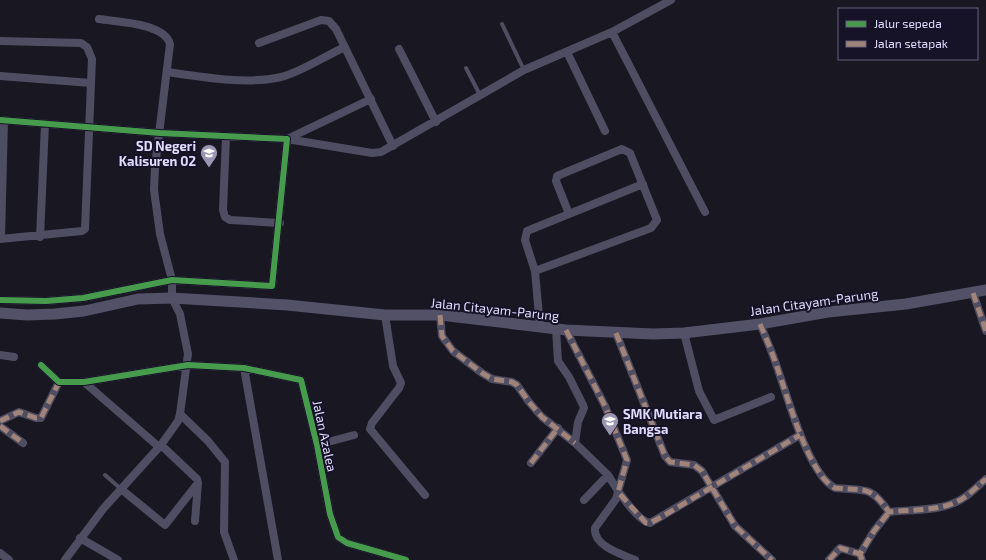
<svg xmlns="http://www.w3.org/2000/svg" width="986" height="560" font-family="'Exo 2',sans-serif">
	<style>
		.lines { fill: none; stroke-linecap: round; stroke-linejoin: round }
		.lane { stroke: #4f4d62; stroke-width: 4 }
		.street { stroke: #4f4d62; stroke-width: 8 }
		.secondary { stroke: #525167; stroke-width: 11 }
		.quiet { stroke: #a18479; stroke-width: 5; stroke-dasharray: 10 5; stroke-linecap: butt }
		.cycleway-casing { stroke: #161227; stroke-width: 8 }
		.cycleway { stroke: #469c4c; stroke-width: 6 }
		.labels { text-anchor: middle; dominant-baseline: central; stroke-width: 4; stroke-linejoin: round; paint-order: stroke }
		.poi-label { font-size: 13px; font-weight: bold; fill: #e0dbfc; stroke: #161227; text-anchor: end }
		.street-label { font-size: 13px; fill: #e0dbfc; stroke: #161227 }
	</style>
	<rect width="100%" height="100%" fill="#191722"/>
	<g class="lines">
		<path class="lane" d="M502 24 524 70
			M466 68 480 95
			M105 475 121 489"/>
		<path class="street" d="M612 32 705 212
			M0 41 81 43 87 47 92 59 85 229 82 231 0 239
			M259 43 321 20 329 21 336 29 393 146
			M399 49 436 122
			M567 52 605 131
			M167 72C202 77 247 85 281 77 299 73 327 55 345 47
			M0 76 91 83
			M0 120 160 133 287 139 272 286 172 280 83 298 46 301 0 300
			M226 137 223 210 225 217 230 220 280 223
			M287 139 372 153 381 152 524 70 612 32 671 0
			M287 139 371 99
			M40 237 45 124
			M1 239 4 120
			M535 271 525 240 527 231 643 184
			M973 293 986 331
			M385 315 393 366 401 383 399 388 372 423 370 429 425 495
			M440 315 442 336 453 351 482 373 492 379 512 382 517 385 529 402 542 417 575 443 608 475 584 500
			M760 324C767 340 774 357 779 373 789 401 809 475 835 488 866 491 870 485 889 512 914 509 944 512 965 497 972 492 979 485 986 479
			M540 327 535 271 651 228 657 220 630 153 622 149 557 176 556 181 569 214
			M556 329 558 361 569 377 583 405 584 408 578 422 575 443
			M566 330 605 406 627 460 616 499 595 528C593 546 621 554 635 560
			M616 333 665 456 670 462 694 465 702 471 735 526 772 560
			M684 333 699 391 714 420 771 397
			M0 355 14 357
			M41 365 59 382H84L188 365 244 368 301 380 317 445 330 514 338 537 347 543 406 560
			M244 368 278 560
			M84 382 159 447
			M180 414 208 441 225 462 224 532 234 560
			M0 421 19 412 36 418H41L59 382
			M0 426 23 443
			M161 445 197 479 198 483
			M317 445 354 435
			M531 463 558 428
			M608 475C615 487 637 521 650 523L800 435
			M121 489 165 525 198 483 195 521
			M80 538 118 560
			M0 553 9 560
			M65 560 103 509 161 445 178 421 180 414 188 354 180 314 172 298V280L160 234 154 190 155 167 170 44C164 23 118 22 99 19
			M829 560 840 548 860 554
			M862 560 860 554 874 531 889 512"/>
		<path class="secondary" d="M0 313 27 315 55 314 84 311 138 299 172 298 287 305 385 315H440L566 330 653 334 684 333 760 324 828 312 906 304 986 290"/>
		<path class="quiet" d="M973 293 986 331
			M440 315 442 336 453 351 482 373 492 379 512 382 517 385 529 402 542 417 575 443
			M760 324C767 340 774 357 779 373 789 401 809 475 835 488 866 491 870 485 889 512 914 509 944 512 965 497 972 492 979 485 986 479
			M566 330 605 406 627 460 618 492 646 523H650L663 516 800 435
			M616 333 665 456 670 462 694 465 702 471 735 526 772 560
			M0 421 19 412 36 418H41L59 382
			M0 426 23 443
			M531 463 558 428
			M829 560 840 548 860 554
			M862 560 860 554 874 531 889 512"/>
		<defs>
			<path id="cycleway" d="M0 120 160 133 287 139 272 286 172 280 83 298 46 301 0 300
				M41 365 59 382H84L188 365 244 368 301 380 317 445 330 514 338 537 347 543 406 560"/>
		</defs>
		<use href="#cycleway" class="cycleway-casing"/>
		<use href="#cycleway" class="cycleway"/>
	</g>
	<defs>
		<symbol id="school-pin" viewBox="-11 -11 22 30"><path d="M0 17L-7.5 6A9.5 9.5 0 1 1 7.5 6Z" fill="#9a96b0" stroke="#161227"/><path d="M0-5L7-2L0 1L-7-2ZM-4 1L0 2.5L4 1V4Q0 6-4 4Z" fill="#fff"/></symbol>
	</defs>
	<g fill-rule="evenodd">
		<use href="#school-pin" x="199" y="143" width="20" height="27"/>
		<use href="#school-pin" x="600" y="411" width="20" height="27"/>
	</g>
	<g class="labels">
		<g class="poi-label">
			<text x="196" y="146">SD Negeri<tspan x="196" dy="15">Kalisuren 02</tspan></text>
			<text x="623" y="414" text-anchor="start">SMK Mutiara<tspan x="623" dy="15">Bangsa</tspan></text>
		</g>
		<g class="street-label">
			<text transform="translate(814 302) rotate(-8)">Jalan Citayam-Parung</text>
			<text transform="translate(495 309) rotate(6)">Jalan Citayam-Parung</text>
			<text transform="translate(325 436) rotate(78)">Jalan Azalea</text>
		</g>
	</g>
	<rect x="838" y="8" width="140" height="52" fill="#161227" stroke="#67627c"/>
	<rect x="846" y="21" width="20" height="6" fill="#469c4c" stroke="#67627c"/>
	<text x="874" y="28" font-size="12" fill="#e0dbfc">Jalur sepeda</text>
	<rect x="846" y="41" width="20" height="6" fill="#a18479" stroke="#67627c"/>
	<text x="874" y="48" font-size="12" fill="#e0dbfc">Jalan setapak</text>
</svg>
